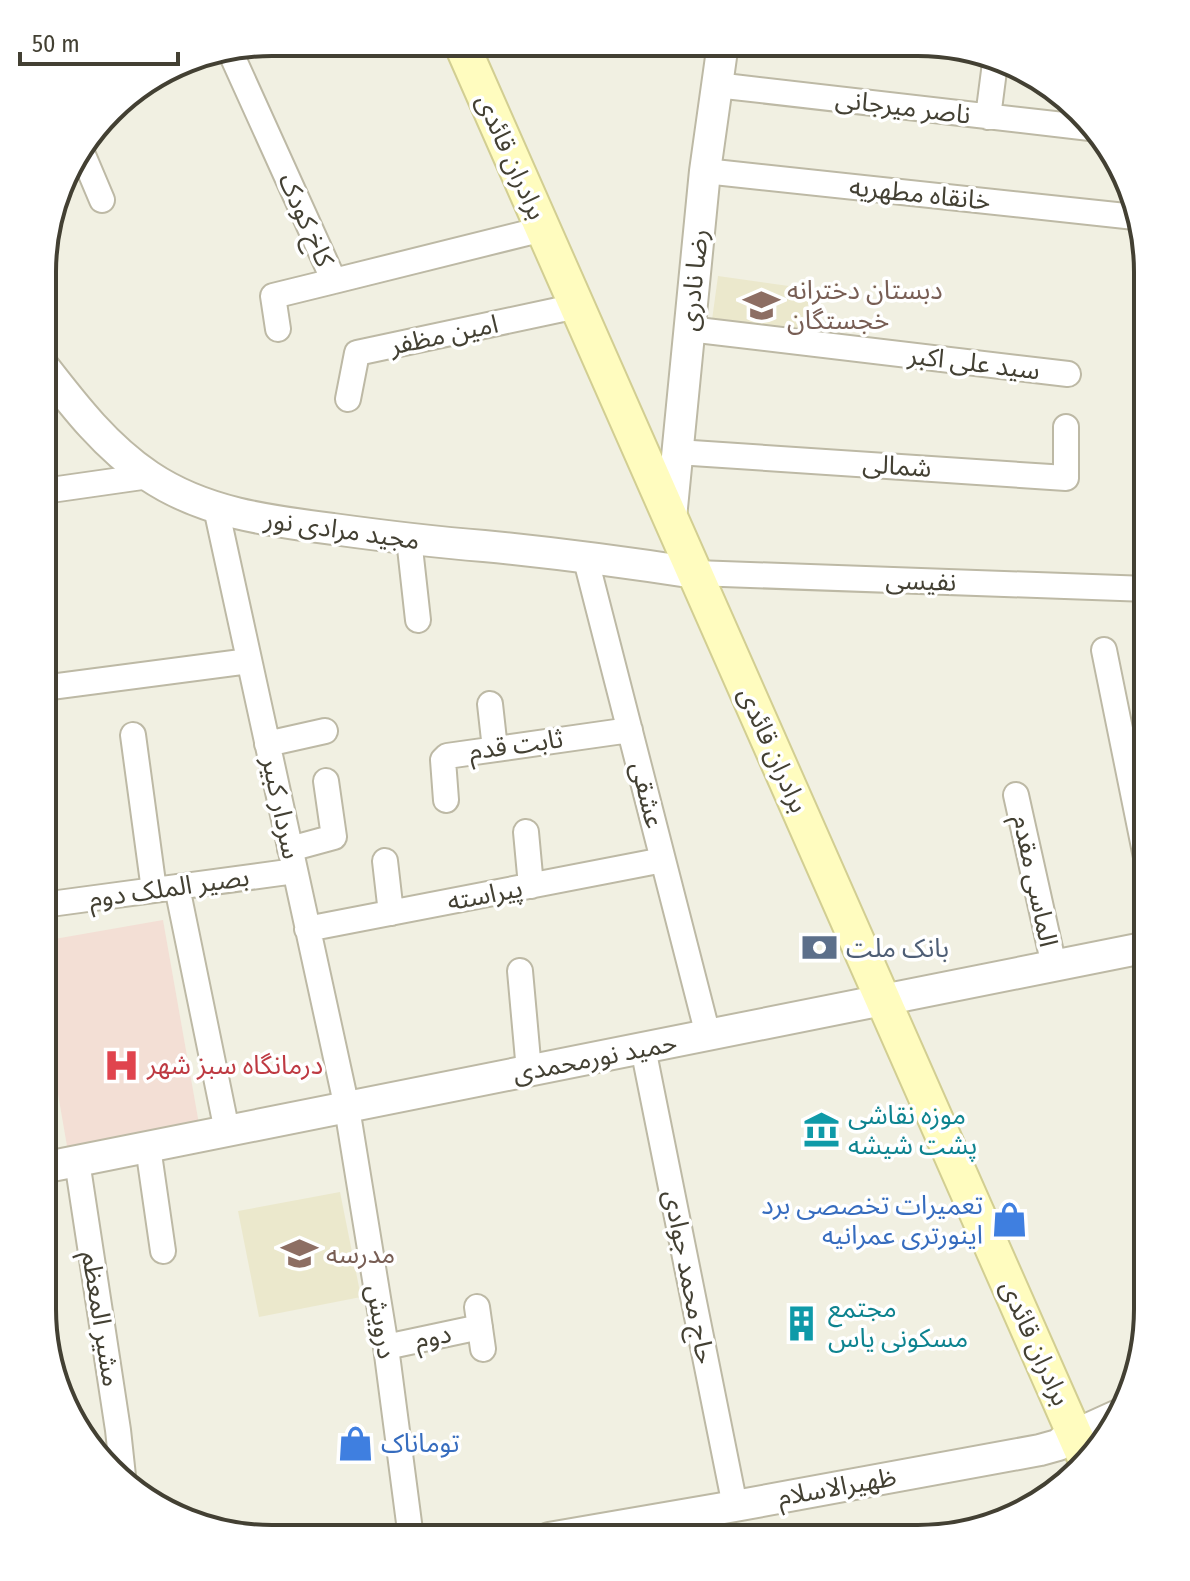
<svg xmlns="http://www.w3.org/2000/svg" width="1190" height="1581" font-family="'Fira Sans Condensed','Noto Sans Arabic',sans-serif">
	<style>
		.education { fill: #ebe8cc }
		.medical { fill: #f3dfd5 }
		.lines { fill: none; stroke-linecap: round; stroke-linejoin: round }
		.minor-casing { stroke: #bdb9a5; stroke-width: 28 }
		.tertiary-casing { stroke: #bdb9a5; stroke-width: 34 }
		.secondary-casing { stroke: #d2ce92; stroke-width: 38 }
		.minor { stroke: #fff; stroke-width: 24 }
		.tertiary { stroke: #fff; stroke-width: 30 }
		.secondary { stroke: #fffcbf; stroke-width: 34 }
		.labels { text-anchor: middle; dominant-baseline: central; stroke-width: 7; stroke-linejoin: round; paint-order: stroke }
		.street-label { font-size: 26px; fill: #434033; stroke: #fff }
		.education-label { font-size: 26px; fill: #785e54; stroke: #fff; text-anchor: start }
		.service-label { font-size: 26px; fill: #4e5e75; stroke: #fff; text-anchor: start }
		.health-label { font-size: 26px; fill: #be3a42; stroke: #fff; text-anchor: start }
		.culture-label { font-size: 26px; fill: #0d838f; stroke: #fff; text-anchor: start }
		.shop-label { font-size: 26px; fill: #366cbe; stroke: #fff; text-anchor: end }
		.rim { fill: none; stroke: #434033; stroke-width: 4 }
	</style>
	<rect width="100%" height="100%" fill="#f1f0e2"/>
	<path class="education" d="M859 44H949L986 59 985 64Z
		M718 276 810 289 804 334 712 320Z
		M340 1192 361 1297 259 1317 238 1211Z"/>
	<path class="medical" d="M163 920 199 1124 67 1146 43 1007V941Z"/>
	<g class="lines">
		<defs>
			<path id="minor" d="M229 49 334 281 543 229
				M716 85 1090 128
				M988 117 995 63
				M80 148 102 200
				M705 171 1135 217
				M278 329 273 296 334 281
				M689 329 1068 374
				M348 399 357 353 577 306
				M677 452 1066 478V427
				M44 491 149 476
				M216 508 347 1108 386 1347 411 1538
				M409 539 418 620
				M585 556 708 1035
				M695 573 1148 589
				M1104 650 1148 867
				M43 688 249 661
				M490 704 495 749
				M133 735 154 890
				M267 744 325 731
				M1016 795 1054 966
				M446 800 443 760 447 756 630 730
				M526 832 531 886
				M290 849 334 837 326 781
				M385 861 391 913
				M177 887 227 1131
				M43 905 295 871
				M307 929 663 860
				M520 971 529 1071
				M643 1048 735 1506
				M148 1147 163 1251
				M77 1161 118 1430 123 1476
				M477 1307 483 1349
				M386 1347 480 1327
				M1074 1432 1118 1412
				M669 1517 673 1538"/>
			<path id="tertiary" d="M44 367C75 407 106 447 149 476 204 513 269 521 333 529 384 536 434 542 484 546 555 553 624 562 695 573
				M671 518 705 171 723 43
				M42 1168 1148 947
				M549 1538 735 1506 1040 1450 1058 1445 1074 1432"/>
			<path id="secondary" d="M461 43 1085 1458"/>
		</defs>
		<use href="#minor" class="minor-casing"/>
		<use href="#tertiary" class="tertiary-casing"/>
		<use href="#secondary" class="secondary-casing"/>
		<use href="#minor" class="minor"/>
		<use href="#tertiary" class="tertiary"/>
		<use href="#secondary" class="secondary"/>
	</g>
	<defs>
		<symbol id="school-bare" viewBox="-9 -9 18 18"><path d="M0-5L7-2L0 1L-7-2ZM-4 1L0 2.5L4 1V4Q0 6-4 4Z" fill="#8d6e63" stroke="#fff" stroke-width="2.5" paint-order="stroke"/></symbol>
		<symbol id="bank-bare" viewBox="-9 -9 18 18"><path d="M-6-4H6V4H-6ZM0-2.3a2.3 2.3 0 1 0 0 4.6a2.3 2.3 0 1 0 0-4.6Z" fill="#5c6f8a" stroke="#fff" stroke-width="2.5" paint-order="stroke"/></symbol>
		<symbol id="hospital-bare" viewBox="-9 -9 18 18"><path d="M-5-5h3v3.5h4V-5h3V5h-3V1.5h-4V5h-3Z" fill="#e0444e" stroke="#fff" stroke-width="2.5" paint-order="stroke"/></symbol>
		<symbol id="museum-bare" viewBox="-9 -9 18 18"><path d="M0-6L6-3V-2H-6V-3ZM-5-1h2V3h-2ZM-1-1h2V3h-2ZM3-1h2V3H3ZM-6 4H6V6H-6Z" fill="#0f9aa8" stroke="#fff" stroke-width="2.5" paint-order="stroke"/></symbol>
		<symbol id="shop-bare" viewBox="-9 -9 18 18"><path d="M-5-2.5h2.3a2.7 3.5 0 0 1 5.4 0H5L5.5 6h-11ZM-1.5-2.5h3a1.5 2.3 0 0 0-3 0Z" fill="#3f7fe0" stroke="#fff" stroke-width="2.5" paint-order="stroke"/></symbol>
		<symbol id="building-bare" viewBox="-9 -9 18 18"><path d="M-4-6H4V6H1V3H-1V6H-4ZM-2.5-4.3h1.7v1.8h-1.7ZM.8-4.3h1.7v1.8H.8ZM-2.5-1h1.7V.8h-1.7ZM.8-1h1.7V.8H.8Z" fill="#0f9aa8" stroke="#fff" stroke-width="2.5" paint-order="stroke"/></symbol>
	</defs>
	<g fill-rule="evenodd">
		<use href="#school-bare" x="736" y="280" width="51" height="51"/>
		<use href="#bank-bare" x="794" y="922" width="51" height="51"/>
		<use href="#hospital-bare" x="96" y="1040" width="51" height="51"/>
		<use href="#museum-bare" x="796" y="1104" width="51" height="51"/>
		<use href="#shop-bare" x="984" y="1194" width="51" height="51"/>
		<use href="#school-bare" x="274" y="1228" width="51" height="51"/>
		<use href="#building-bare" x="776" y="1298" width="51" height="51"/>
		<use href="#shop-bare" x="330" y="1418" width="51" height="51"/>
	</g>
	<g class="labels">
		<g class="street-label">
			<text transform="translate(903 107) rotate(7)">ناصر میرجانی</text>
			<text transform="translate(511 157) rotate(66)">برادران قائدی</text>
			<text transform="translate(920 194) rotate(6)">خانقاه مطهریه</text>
			<text transform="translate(306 220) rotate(66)">کاخ کودک</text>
			<text transform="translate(694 280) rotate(-84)">رضا نادری</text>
			<text transform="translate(444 335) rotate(-12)">امین مظفر</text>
			<text transform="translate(974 363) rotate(7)">سید علی اکبر</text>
			<text transform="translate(897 466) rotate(4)">شمالی</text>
			<text transform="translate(342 530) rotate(8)">مجید مرادی نور</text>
			<text transform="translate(921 581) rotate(2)">نفیسی</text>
			<text transform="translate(516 745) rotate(-8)">ثابت قدم</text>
			<text transform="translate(773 750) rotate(66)">برادران قائدی</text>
			<text transform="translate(647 795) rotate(76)">عشقی</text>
			<text transform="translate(281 808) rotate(78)">سردار کبیر</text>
			<text transform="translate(1035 881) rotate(78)">الماسی مقدم</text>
			<text transform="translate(169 888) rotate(-8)">بصیر الملک دوم</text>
			<text transform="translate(485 895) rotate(-11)">پیراسته</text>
			<text transform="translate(595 1058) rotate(-11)">حمید نورمحمدی</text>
			<text transform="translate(689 1277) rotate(79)">حاج محمد جوادی</text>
			<text transform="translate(101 1319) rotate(81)">مشیر المعظم</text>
			<text transform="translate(381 1322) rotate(81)">درویش</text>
			<text transform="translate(433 1337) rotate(-12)">دوم</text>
			<text transform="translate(1035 1343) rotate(66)">برادران قائدی</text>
			<text transform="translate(837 1487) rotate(-10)">ظهیرالاسلام</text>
		</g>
		<g class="education-label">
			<text x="787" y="290">دبستان دخترانه<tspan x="787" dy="30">خجستگان</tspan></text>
			<text x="326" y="1254">مدرسه</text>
		</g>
		<g class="service-label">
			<text x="846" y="948">بانک ملت</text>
		</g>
		<g class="health-label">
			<text x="147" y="1065">درمانگاه سبز شهر</text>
		</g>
		<g class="culture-label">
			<text x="848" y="1115">موزه نقاشی<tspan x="848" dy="30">پشت شیشه</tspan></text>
			<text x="828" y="1308">مجتمع<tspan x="828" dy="30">مسکونی یاس</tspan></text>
		</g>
		<g class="shop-label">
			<text x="983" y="1205">تعمیرات تخصصی برد<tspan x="983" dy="30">اینورتری عمرانیه</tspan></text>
			<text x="381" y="1443" text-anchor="start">توماناک</text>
		</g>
	</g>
	<path d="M0 0H1190V1581H0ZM272 56H918A216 216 0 0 1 1134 272V1309A216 216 0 0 1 918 1525H272A216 216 0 0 1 56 1309V272A216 216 0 0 1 272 56Z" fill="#fff" fill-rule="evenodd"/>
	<path class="rim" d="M272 56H918A216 216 0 0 1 1134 272V1309A216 216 0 0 1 918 1525H272A216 216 0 0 1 56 1309V272A216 216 0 0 1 272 56Z"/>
	<path d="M20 52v12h158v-12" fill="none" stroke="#434033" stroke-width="4"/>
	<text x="32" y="52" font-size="24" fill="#434033" stroke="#ffffff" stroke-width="6" paint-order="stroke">50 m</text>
</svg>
